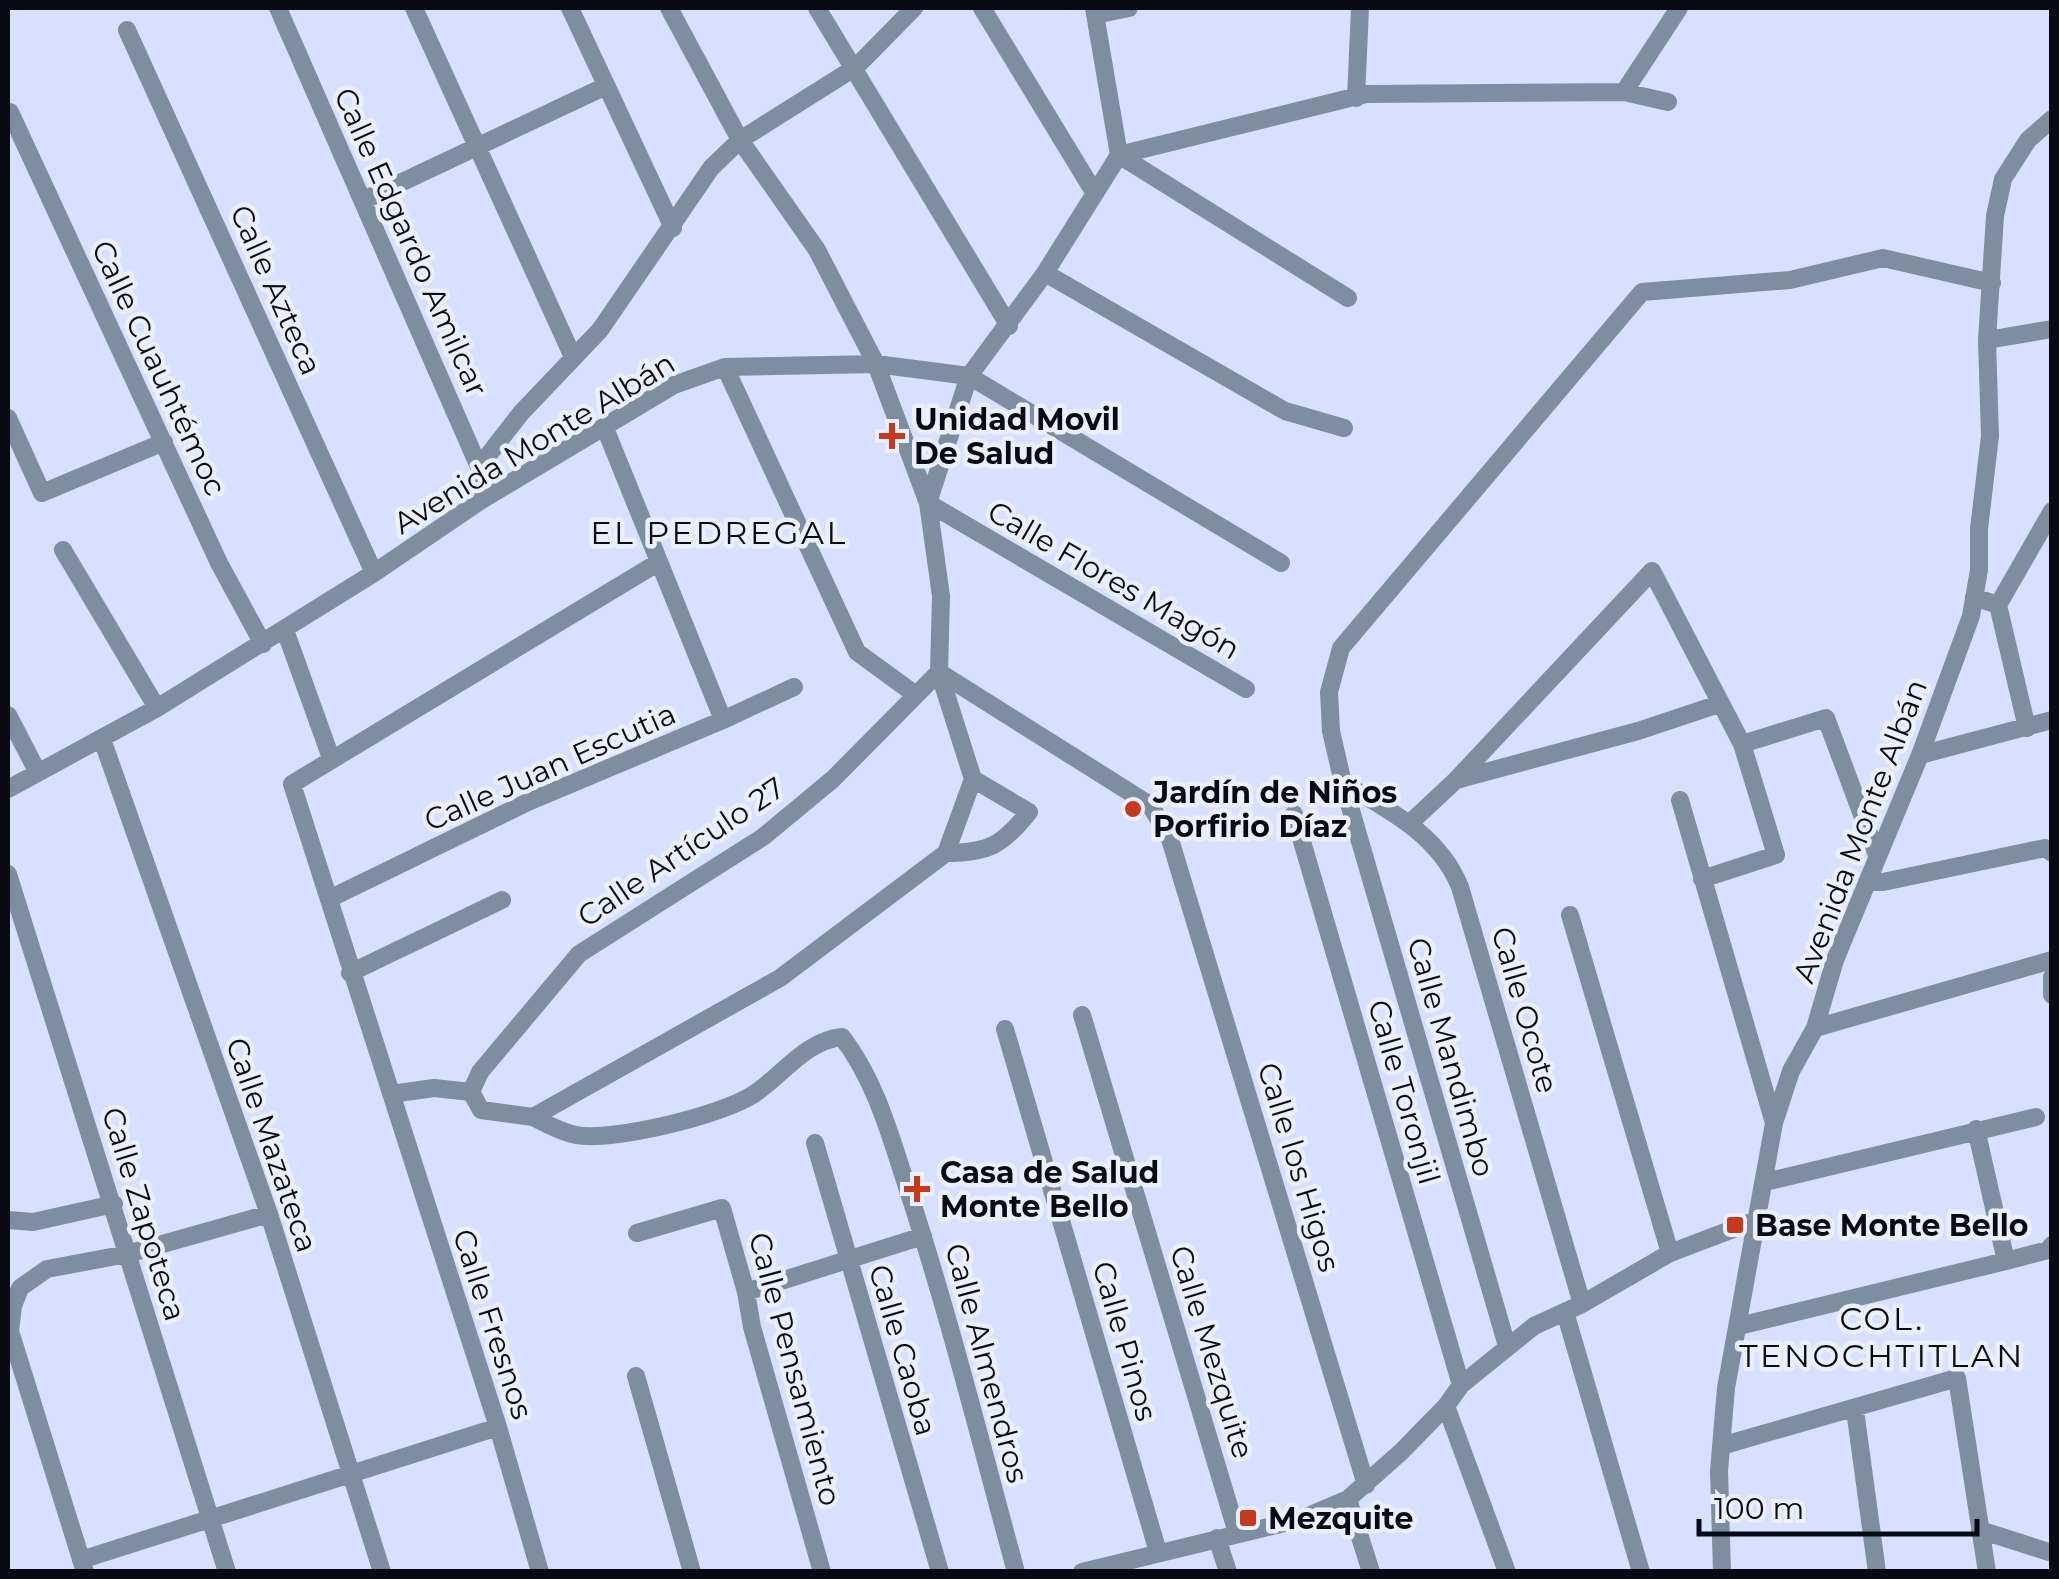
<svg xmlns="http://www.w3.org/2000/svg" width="2059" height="1579" font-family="Montserrat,sans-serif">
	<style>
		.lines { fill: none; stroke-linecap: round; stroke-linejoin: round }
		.street { stroke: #7c8ea0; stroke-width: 18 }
		.poi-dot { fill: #c53a1d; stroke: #ebeefb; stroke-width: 4 }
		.labels { text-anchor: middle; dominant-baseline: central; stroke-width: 9; stroke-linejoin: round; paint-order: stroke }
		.street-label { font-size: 30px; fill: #080b14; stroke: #ebeefb }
		.poi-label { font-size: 30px; font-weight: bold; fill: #080b14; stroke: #ebeefb; text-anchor: start }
		.neighbourhood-label { font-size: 32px; letter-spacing: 2.5px; fill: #080b14; stroke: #ebeefb }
	</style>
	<rect width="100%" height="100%" fill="#d7e1ff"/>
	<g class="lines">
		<path class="street" d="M278 8 479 467 480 501
			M414 8 573 357
			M570 8 673 228
			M669 8 740 140 817 250 876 364 928 503 1246 689
			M817 8 1009 326
			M982 8 1094 192
			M1094 8 1119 155 1348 298
			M1095 15 1129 8
			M127 30 374 573
			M1624 92 1679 8
			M1356 98 1360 8
			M10 112 219 563 263 644
			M364 200 606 86
			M1045 273 1285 411 1344 428
			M1987 340 2052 329
			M725 367 857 652 916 695
			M8 418 42 493 164 442
			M605 428 723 720
			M479 467 521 413 600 330 711 168 740 140 856 67 914 8
			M63 550 157 708
			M1974 597 1998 605 2052 511
			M1998 605 2027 728
			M285 630 331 758
			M939 672 1150 805 1169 836 1366 1485
			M8 715 38 773
			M102 739 269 1214 382 1572
			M1742 744 1826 718 1877 855
			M1920 755 2052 720
			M1456 780 1638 731 1719 704
			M1343 783C1389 810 1439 835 1460 887L1582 1304
			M8 789 157 708 374 573 480 501 674 385 725 367 876 364 969 376 1281 563
			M1680 800 1774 1123
			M1294 814 1461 1385
			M1410 823 1456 780 1652 571 1742 744 1776 855 1702 879
			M946 853C989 853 1002 845 1029 812L973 779
			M8 874 227 1572
			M1867 882H1883L2045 848 2052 853
			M329 899 528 802 723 720 794 687
			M1570 915 1670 1253
			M350 973 502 900
			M2052 977V995
			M1082 1015 1237 1533
			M1815 1028 2052 960
			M1005 1029 1158 1552
			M471 1092 481 1110 533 1117 780 978 946 853 973 779 939 672 941 596 928 503 969 376 1045 273 1119 155 1366 94 1624 92 1668 102
			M471 1092 480 1072 579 954 763 837 833 779 939 672
			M391 1094 434 1088 471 1092
			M533 1117C547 1124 560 1132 576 1135 612 1142 723 1115 754 1094 784 1074 805 1041 842 1037 876 1081 891 1138 908 1190 949 1315 981 1444 1016 1572
			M1976 1129 2006 1261
			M815 1143 940 1572
			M1765 1182 2036 1117
			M8 1220 33 1222 114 1204
			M637 1233 722 1208 746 1292 752 1327 822 1572
			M746 1292 923 1236
			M1565 1312 1641 1572
			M1739 1326 2006 1261 2048 1250 2052 1245
			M1507 1346 1343 783 1331 731 1329 692 1341 648 1642 292 1790 280 1883 258 1992 283
			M636 1376 692 1572
			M1446 1406 1507 1572
			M1855 1410 1877 1572
			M1721 1446 1957 1378 1987 1572
			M1348 1499 1371 1572
			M1980 1530 2052 1553
			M1217 1538 1228 1572
			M81 1560 498 1427
			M85 1572 10 1331 13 1306 20 1288 47 1269 127 1254 269 1214
			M540 1572 498 1427 292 784 659 562
			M1082 1572 1301 1519 1348 1499 1401 1452 1446 1406 1461 1385 1534 1326 1582 1304 1670 1253 1757 1220
			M1722 1572 1719 1471 1726 1388 1774 1123 1791 1071 1815 1028 1835 960 1920 755 1971 616 1979 570V529L1990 436 1987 340 1995 216 2003 179 2028 140 2052 119"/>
	</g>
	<g class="poi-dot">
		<path d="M887 421h10v10h10v10h-10v10h-10v-10h-10v-10h10z"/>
		<circle cx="1133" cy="809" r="10"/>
		<path d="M912 1174h10v10h10v10h-10v10h-10v-10h-10v-10h10z"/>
		<rect x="1725" y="1215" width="20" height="20" rx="5"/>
		<rect x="1238" y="1508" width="20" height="20" rx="5"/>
	</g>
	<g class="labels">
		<g class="street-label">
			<text transform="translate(411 242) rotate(66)">Calle Edgardo Amilcar</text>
			<text transform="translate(276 290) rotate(66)">Calle Azteca</text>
			<text transform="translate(159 368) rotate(65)">Calle Cuauhtémoc</text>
			<text transform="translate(534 443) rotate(-31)">Avenida Monte Albán</text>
			<text transform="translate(1114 580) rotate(30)">Calle Flores Magón</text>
			<text transform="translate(550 767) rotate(-24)">Calle Juan Escutia</text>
			<text transform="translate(1860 831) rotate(-69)">Avenida Monte Albán</text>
			<text transform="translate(681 852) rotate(-34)">Calle Artículo 27</text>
			<text transform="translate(1525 1010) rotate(74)">Calle Ocote</text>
			<text transform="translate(1451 1057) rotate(74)">Calle Mandimbo</text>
			<text transform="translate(1404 1092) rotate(74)">Calle Toronjil</text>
			<text transform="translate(272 1145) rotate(71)">Calle Mazateca</text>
			<text transform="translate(1299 1167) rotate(73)">Calle los Higos</text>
			<text transform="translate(144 1214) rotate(73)">Calle Zapoteca</text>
			<text transform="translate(493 1324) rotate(72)">Calle Fresnos</text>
			<text transform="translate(1125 1341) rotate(74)">Calle Pinos</text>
			<text transform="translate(903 1350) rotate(74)">Calle Caoba</text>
			<text transform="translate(1212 1352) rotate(73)">Calle Mezquite</text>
			<text transform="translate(987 1363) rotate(75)">Calle Almendros</text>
			<text transform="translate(795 1369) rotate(75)">Calle Pensamiento</text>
		</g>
		<g class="poi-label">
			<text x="914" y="419">Unidad Movil<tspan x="914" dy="34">De Salud</tspan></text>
			<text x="1153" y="792">Jardín de Niños<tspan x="1153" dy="34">Porfirio Díaz</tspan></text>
			<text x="940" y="1172">Casa de Salud<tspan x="940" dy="34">Monte Bello</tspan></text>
			<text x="1755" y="1225">Base Monte Bello</text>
			<text x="1268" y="1518">Mezquite</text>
		</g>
		<g class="neighbourhood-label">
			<text x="719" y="532">EL PEDREGAL</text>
			<text x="1882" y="1318">COL.<tspan x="1882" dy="37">TENOCHTITLAN</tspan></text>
		</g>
	</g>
	<rect width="2059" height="1579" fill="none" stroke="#080b14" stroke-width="20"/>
	<path d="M1699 1519v15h278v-15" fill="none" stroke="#080b14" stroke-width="5"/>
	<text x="1714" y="1519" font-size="30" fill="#080b14" stroke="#ebeefb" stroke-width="8" paint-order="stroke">100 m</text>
</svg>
